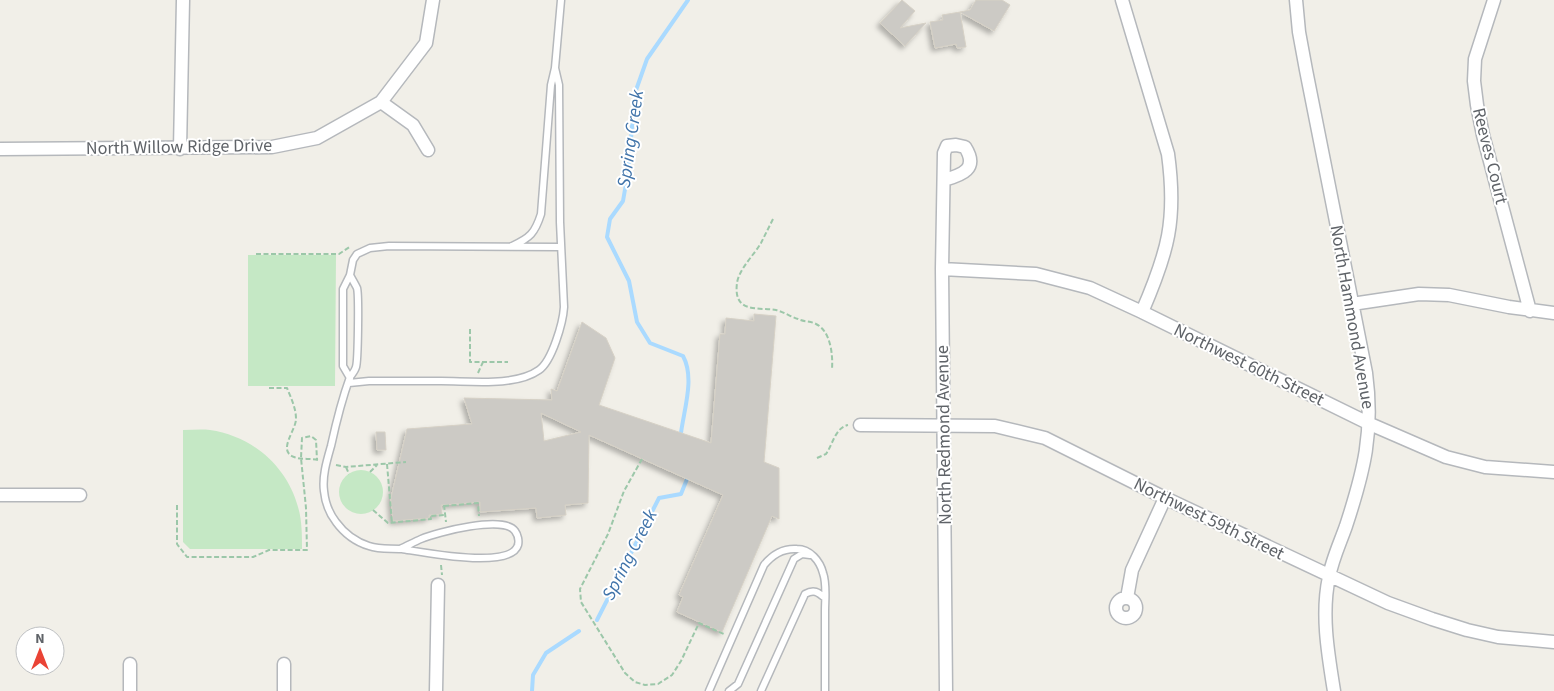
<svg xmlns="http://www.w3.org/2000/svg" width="1554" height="691" font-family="'Source Sans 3',sans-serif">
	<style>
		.green { fill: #c5e8c5 }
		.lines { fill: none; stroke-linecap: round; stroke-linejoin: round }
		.stream { stroke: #aadaff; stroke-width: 4 }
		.building { fill: #cccac5; stroke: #d6d1c6; fill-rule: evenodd; filter: url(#shadow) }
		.service-casing { stroke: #b5b8bc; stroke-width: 9 }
		.minor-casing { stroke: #b5b8bc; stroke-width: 15 }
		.path { stroke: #9cc7a9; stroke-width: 2; stroke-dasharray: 5 2.5; stroke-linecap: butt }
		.service { stroke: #fff; stroke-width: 6 }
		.minor { stroke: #fff; stroke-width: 12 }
		.labels { text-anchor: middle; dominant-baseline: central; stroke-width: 4; stroke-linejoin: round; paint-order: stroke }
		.street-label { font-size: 18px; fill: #5f6368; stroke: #fff }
		.water-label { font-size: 19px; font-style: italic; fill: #4174aa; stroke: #fff }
	</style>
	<defs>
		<filter id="shadow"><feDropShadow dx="-3.5" dy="3.5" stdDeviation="2.5" flood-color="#0004"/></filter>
	</defs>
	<rect width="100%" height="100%" fill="#f1efe8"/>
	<path class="green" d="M248 255H336L335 386H248Z
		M183 430C192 430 201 429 210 430 252 436 287 466 298 507 302 520 302 535 302 549H190L183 542Z
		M339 492a22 22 0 1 1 44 0a22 22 0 1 1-44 0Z"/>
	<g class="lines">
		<path class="stream" d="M681 433C684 409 695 378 683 356L650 343 637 322 629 281 607 237 610 219 623 201 628 172 635 93 647 59 688 0
			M597 620 659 498 681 494 687 479
			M532 691 533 675 546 653 579 631"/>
	</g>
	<path class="building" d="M902 0 915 11 900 28 926 23 905 46 880 23Z
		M976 0H1002L1010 5 994 31 960 12 970 10Z
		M960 12 966 47 957 48 956 44 935 48 930 22 943 20 942 15Z
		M754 314 776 316 764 462 779 468V519L772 516 722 632 677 612 683 597 679 595 723 495 589 435 588 503 565 505 566 515 537 518 536 508 480 512V502L441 505 442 514 429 515V518L393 521 391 498 407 429 472 424 464 398 552 400 551 389 557 391 582 322 606 338 615 358 599 405 711 443 720 334H725L726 318 754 321ZM541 413 581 432 544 441Z
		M376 432H385L386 450H377Z"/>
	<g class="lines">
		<defs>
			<path id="service" d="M512 246C530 238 535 233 541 214L551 85 555 68 561 0
				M350 275C352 279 355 284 357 288 359 295 358 361 356 367 355 371 352 374 350 377 342 399 336 423 331 446 327 460 322 476 324 491 325 501 329 513 336 522 344 533 356 542 369 546 380 550 391 548 402 549 422 552 511 570 518 545 519 541 518 535 515 531 504 515 437 532 421 539 414 542 407 546 400 549
				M350 378 343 366V289L350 275 353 260 357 254 370 248 389 246 561 247
				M349 383 369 381C393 381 417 381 441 381 470 381 515 387 539 370 552 361 563 323 564 307L560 222 559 85 555 68
				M709 691 764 565C772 555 783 548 797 549 810 549 820 561 823 573 827 584 825 599 825 611 825 637 825 664 825 691
				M729 691 738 684 794 559 802 554 810 555
				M761 691 805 594C814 589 818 592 825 598"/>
			<path id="minor" d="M1122 0 1168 154C1177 220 1168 252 1142 312
				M1296 0 1299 32 1306 70 1366 373C1374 432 1364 471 1346 526 1340 543 1332 560 1329 577 1321 614 1328 654 1334 691
				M1494 0 1475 59 1474 81 1477 105 1483 135 1530 311
				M381 102 413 125 428 150
				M0 149 272 147 317 138 381 102 426 43 433 0
				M180 149 183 0
				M944 180C962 175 979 169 965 147L956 145 947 146 944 153 942 269 946 691
				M942 269 1036 274 1090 288 1142 312 1370 424 1446 457 1485 467 1554 472
				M1352 304 1419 294 1449 295 1509 307 1554 313
				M860 425 995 426 1045 438 1165 498 1388 603 1432 619 1467 630 1498 637 1554 642
				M0 495H80
				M1116 608a10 10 0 1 1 20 0a10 10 0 1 1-20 0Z
				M1127 598 1132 570 1165 498
				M130 691V664
				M284 691V664
				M436 691 438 585"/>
		</defs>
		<use href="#service" class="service-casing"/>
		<use href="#minor" class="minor-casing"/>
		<path class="path" d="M773 219C769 227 765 235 761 243 754 255 739 269 737 283 733 314 758 307 776 310 784 312 791 317 798 319 804 322 811 321 816 324 831 331 833 356 832 369
			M256 254H339L351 246
			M470 329V362H508
			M478 373 483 362
			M269 388H287C291 398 296 408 296 419 296 430 277 451 294 457 301 460 310 458 318 460
			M817 458 826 454C833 444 835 428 848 425
			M642 459 624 491 608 534 580 589 581 602 625 673 635 682 645 685 658 684 672 675 681 661 699 623 724 634
			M387 464 392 523
			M336 465 346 467 406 462
			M346 467 349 474
			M370 472 377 465
			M177 505V544L187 557H253L269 550H307L306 508 301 458 302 438 311 436 316 440 317 460
			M444 505 446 522
			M444 506 478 503 479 516
			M373 510 388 523 431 519 430 516 445 515
			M441 565 442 575"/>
		<use href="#service" class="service"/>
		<use href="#minor" class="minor"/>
	</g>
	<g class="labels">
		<g class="street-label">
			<text transform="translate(179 147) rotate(-1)">North Willow Ridge Drive</text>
			<text transform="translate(1490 156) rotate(76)">Reeves Court</text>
			<text transform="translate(1352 317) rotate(80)">North Hammond Avenue</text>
			<text transform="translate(1249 365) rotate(26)">Northwest 60th Street</text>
			<text transform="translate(944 435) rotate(-91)">North Redmond Avenue</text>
			<text transform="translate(1209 519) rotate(26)">Northwest 59th Street</text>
		</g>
		<g class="water-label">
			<text transform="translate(631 139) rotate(-82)">Spring Creek</text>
			<text transform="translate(630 555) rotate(-63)">Spring Creek</text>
		</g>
	</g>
	<g transform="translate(40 651)"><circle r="24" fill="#ffffff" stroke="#bfc1c3"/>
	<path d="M0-4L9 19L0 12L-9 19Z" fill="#ea4335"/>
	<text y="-8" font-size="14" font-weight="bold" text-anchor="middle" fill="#5f6368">N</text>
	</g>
</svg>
